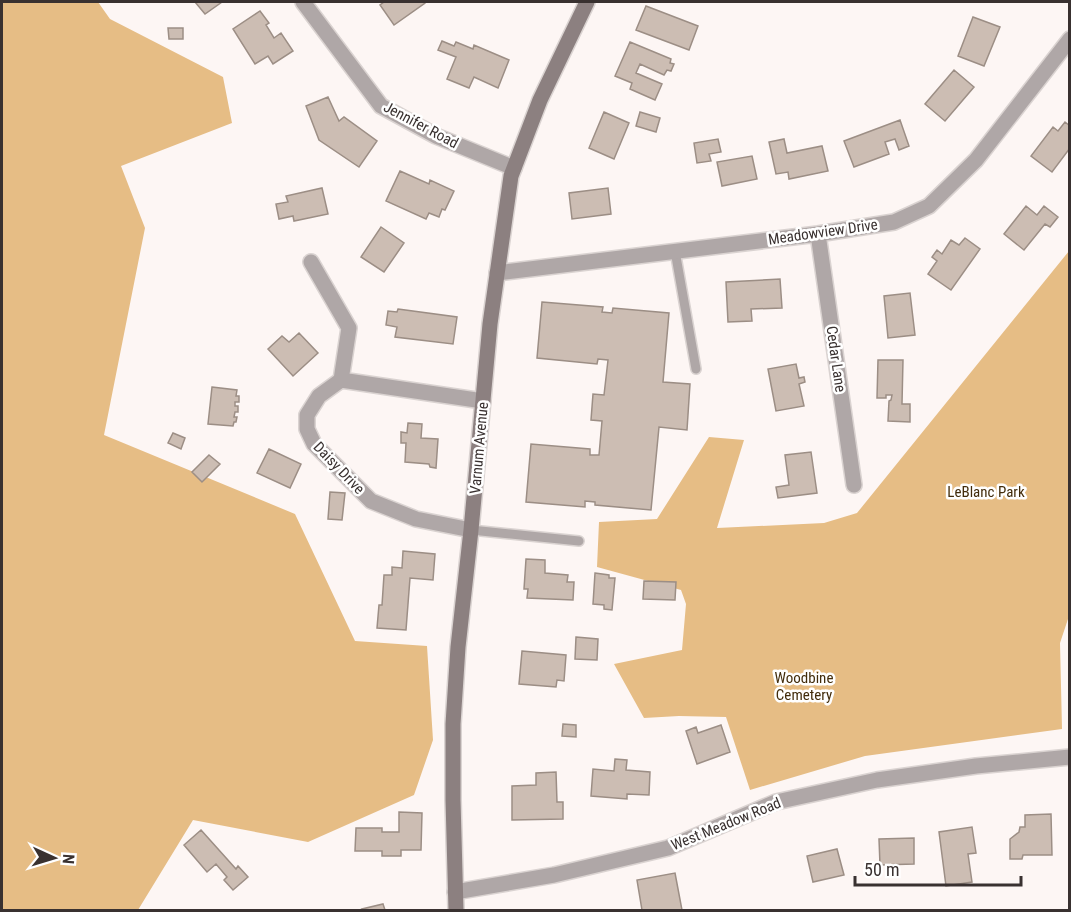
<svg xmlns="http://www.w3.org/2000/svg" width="1071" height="912" font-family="'Roboto Condensed',sans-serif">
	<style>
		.green { fill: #e6bd85 }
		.building { fill: #ccbdb3; stroke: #9c8e85; stroke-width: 1.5 }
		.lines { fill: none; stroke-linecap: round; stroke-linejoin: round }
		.service-casing { stroke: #dad3d1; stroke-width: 12 }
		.minor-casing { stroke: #dad3d1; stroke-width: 18 }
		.tertiary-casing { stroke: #dad3d1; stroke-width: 18 }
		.secondary-casing { stroke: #dad3d1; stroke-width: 18 }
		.service { stroke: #afa7a7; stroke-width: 9 }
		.minor { stroke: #afa7a7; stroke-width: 15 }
		.tertiary { stroke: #afa7a7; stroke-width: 15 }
		.secondary { stroke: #8c8080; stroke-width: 15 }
		.labels { text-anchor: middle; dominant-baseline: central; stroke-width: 5; stroke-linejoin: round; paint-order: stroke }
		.street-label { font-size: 15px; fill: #393130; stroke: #fff }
		.park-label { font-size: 15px; fill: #422c0b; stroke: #fff }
	</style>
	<rect width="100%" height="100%" fill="#fdf6f4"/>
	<path class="green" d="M2 2H98L110 19 223 77 232 123 121 166 145 228 104 435 295 514 355 641 427 646 433 740 414 795 308 842 193 820 138 910H2Z
		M1069 251 1070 613 1060 643 1062 729 865 756 750 790 726 717 679 716 644 718 614 664 682 650 686 604 681 590 597 567 599 522 657 519 709 437 744 440 717 528 824 523 857 513Z"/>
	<path class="building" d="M195 2H222L205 14Z
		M383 2H425V3L394 25 380 5 384 2Z
		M646 6 698 26 689 50 636 30Z
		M260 11 269 23 266 25 274 38 281 33 293 51 273 64 268 56 255 64 233 29Z
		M973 17 1000 27 984 66 958 56Z
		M168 28H183V39H169Z
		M442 41 454 46 456 42 473 49 474 45 509 60 498 88 474 77 469 88 447 79 456 57 438 50Z
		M630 42 671 59 670 63 674 64 671 71 667 70 664 75 640 64 636 73 662 84 655 100 630 89 632 83 615 76Z
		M954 70 974 87 945 121 925 104Z
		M328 97 339 121 344 117 377 141 359 167 319 140 306 106Z
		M604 112 629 123 614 159 589 148Z
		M640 112 660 118 656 132 636 126Z
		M900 120 909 146 899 150 895 139 885 142 889 154 854 167 844 141Z
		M1065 122 1070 126V148L1052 172 1031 156 1053 127 1058 131Z
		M718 139 721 152 709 154 711 161 697 163 694 143Z
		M784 139 787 153 822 146 828 171 789 179 788 172 776 174 769 142Z
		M752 156 757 179 722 186 717 162Z
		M400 171 429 184 430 180 454 191 445 210 442 209 439 217 429 213 426 219 386 201Z
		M322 188 328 214 294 221 293 216 279 219 276 204 288 202 286 196Z
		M608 188 611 214 572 219 569 193Z
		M1026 206 1037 215 1044 206 1058 217 1050 227 1045 224 1024 250 1004 234Z
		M381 227 404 243 384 272 361 257Z
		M965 238 980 249 951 290 928 274 937 261 932 257 937 250 942 254 951 240 959 245Z
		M780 279 782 308 751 309 752 321 728 322 726 282Z
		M910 293 915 335 888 338 884 296Z
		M542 302 603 307 602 312 612 313 613 308 669 313 663 382 690 384 687 430 659 427 651 510 595 505V502L585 501V507L526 502 531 444 590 449V455H599L602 421 591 420 593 394 604 395 608 360 598 359 597 364 537 358Z
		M398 309 457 317 453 344 395 337 397 327 386 325 388 311 397 312Z
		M299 333 318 353 293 376 268 349 282 336 289 342Z
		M878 360H903L902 404H910V422L888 421 889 401 891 400 892 395H886V398H877Z
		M796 364 799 378 804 377 805 382 799 384 804 406 776 411 768 369Z
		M212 387 237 390 236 396H239V402H235V406H238V412H235L234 417H237L236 422H234L233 426 208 424Z
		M408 423 422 424 421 438 438 439 436 468 430 467 429 464 405 462 406 443H401V432L407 433Z
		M173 433 185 438 181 449 168 443Z
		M269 449 301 464 290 488 257 473Z
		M811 452 817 493 778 498 776 487 789 485 785 455Z
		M209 455 220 464 202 482 192 472Z
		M330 492 345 493 342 520 328 519Z
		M403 551 435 554 433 580 410 578 406 630 377 628 379 605H382L384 575H392V567L402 568Z
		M526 559 545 560V573L568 575 567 582H574L573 600 527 598 528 589H524Z
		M595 573 609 575V578H615L612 610 604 609V605L593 604Z
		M644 581 676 582 675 600 643 599Z
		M576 637 598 639 597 660 575 659Z
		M522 651 566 655 564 681 557 680 556 687 519 684Z
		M563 724 576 725V737L562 736Z
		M721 725 730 752 697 764 686 731 696 727 698 733Z
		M615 759 627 760 626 770 650 772 649 795 627 794V799L591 796 593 769 614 771Z
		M556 772 557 802H563V819L512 820V786L536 785V773Z
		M399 812 422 813 421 850H401V856H382V851H355L356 828H382V832H399Z
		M1051 814 1052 855H1023L1022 859H1010V839L1019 832 1020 827H1025V815Z
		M972 827 976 853 968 854 972 882 946 886 939 832Z
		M201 830 236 869 238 866 248 877 233 890 224 880 227 877 216 864 207 872 184 845Z
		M914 838V864L880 865 879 839Z
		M837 849 844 875 813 882 807 856Z
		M675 873 682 910H642L637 880Z
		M383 904 385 910H363L362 909Z"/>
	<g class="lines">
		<defs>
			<path id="service" d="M675 251 696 369
				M471 530 579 541"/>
			<path id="minor" d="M303 2 381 106 436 136 514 168
				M818 234 854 485
				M311 262 349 328 341 380
				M497 273 818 234 894 222 929 206 976 160 1070 39
				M471 530 416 519 371 501 314 444 307 429V415L319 396 341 380 483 401"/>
			<path id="tertiary" d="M455 892 554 875 668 848 776 802 877 780 976 766 1070 757"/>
			<path id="secondary" d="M456 910 453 800V724L458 647 471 530 490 324 511 176 540 100 587 2"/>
		</defs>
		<use href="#service" class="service-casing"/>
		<use href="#minor" class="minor-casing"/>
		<use href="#tertiary" class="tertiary-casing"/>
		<use href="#secondary" class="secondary-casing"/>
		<use href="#service" class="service"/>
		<use href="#minor" class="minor"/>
		<use href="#tertiary" class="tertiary"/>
		<use href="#secondary" class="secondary"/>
	</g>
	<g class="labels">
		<g class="street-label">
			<text transform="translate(421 125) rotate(28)">Jennifer Road</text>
			<text transform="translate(823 232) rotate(-8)">Meadowview Drive</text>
			<text transform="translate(836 359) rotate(82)">Cedar Lane</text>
			<text transform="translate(479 448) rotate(-85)">Varnum Avenue</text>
			<text transform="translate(339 468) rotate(46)">Daisy Drive</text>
			<text transform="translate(726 824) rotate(-22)">West Meadow Road</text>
		</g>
		<g class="park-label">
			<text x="986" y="492">LeBlanc Park</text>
			<text x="804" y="678">Woodbine<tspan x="804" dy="17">Cemetery</tspan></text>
		</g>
	</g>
	<rect width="1071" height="912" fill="none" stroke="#393130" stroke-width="6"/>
	<g transform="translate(54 858) rotate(94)" stroke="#ffffff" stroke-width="4.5" paint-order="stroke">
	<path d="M0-4.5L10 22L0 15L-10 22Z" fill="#393130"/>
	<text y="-9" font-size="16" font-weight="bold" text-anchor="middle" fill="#393130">N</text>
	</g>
	<path d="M855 876v9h166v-9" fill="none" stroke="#393130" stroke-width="3"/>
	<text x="864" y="876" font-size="18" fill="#393130" stroke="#ffffff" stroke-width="4.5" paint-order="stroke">50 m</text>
</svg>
